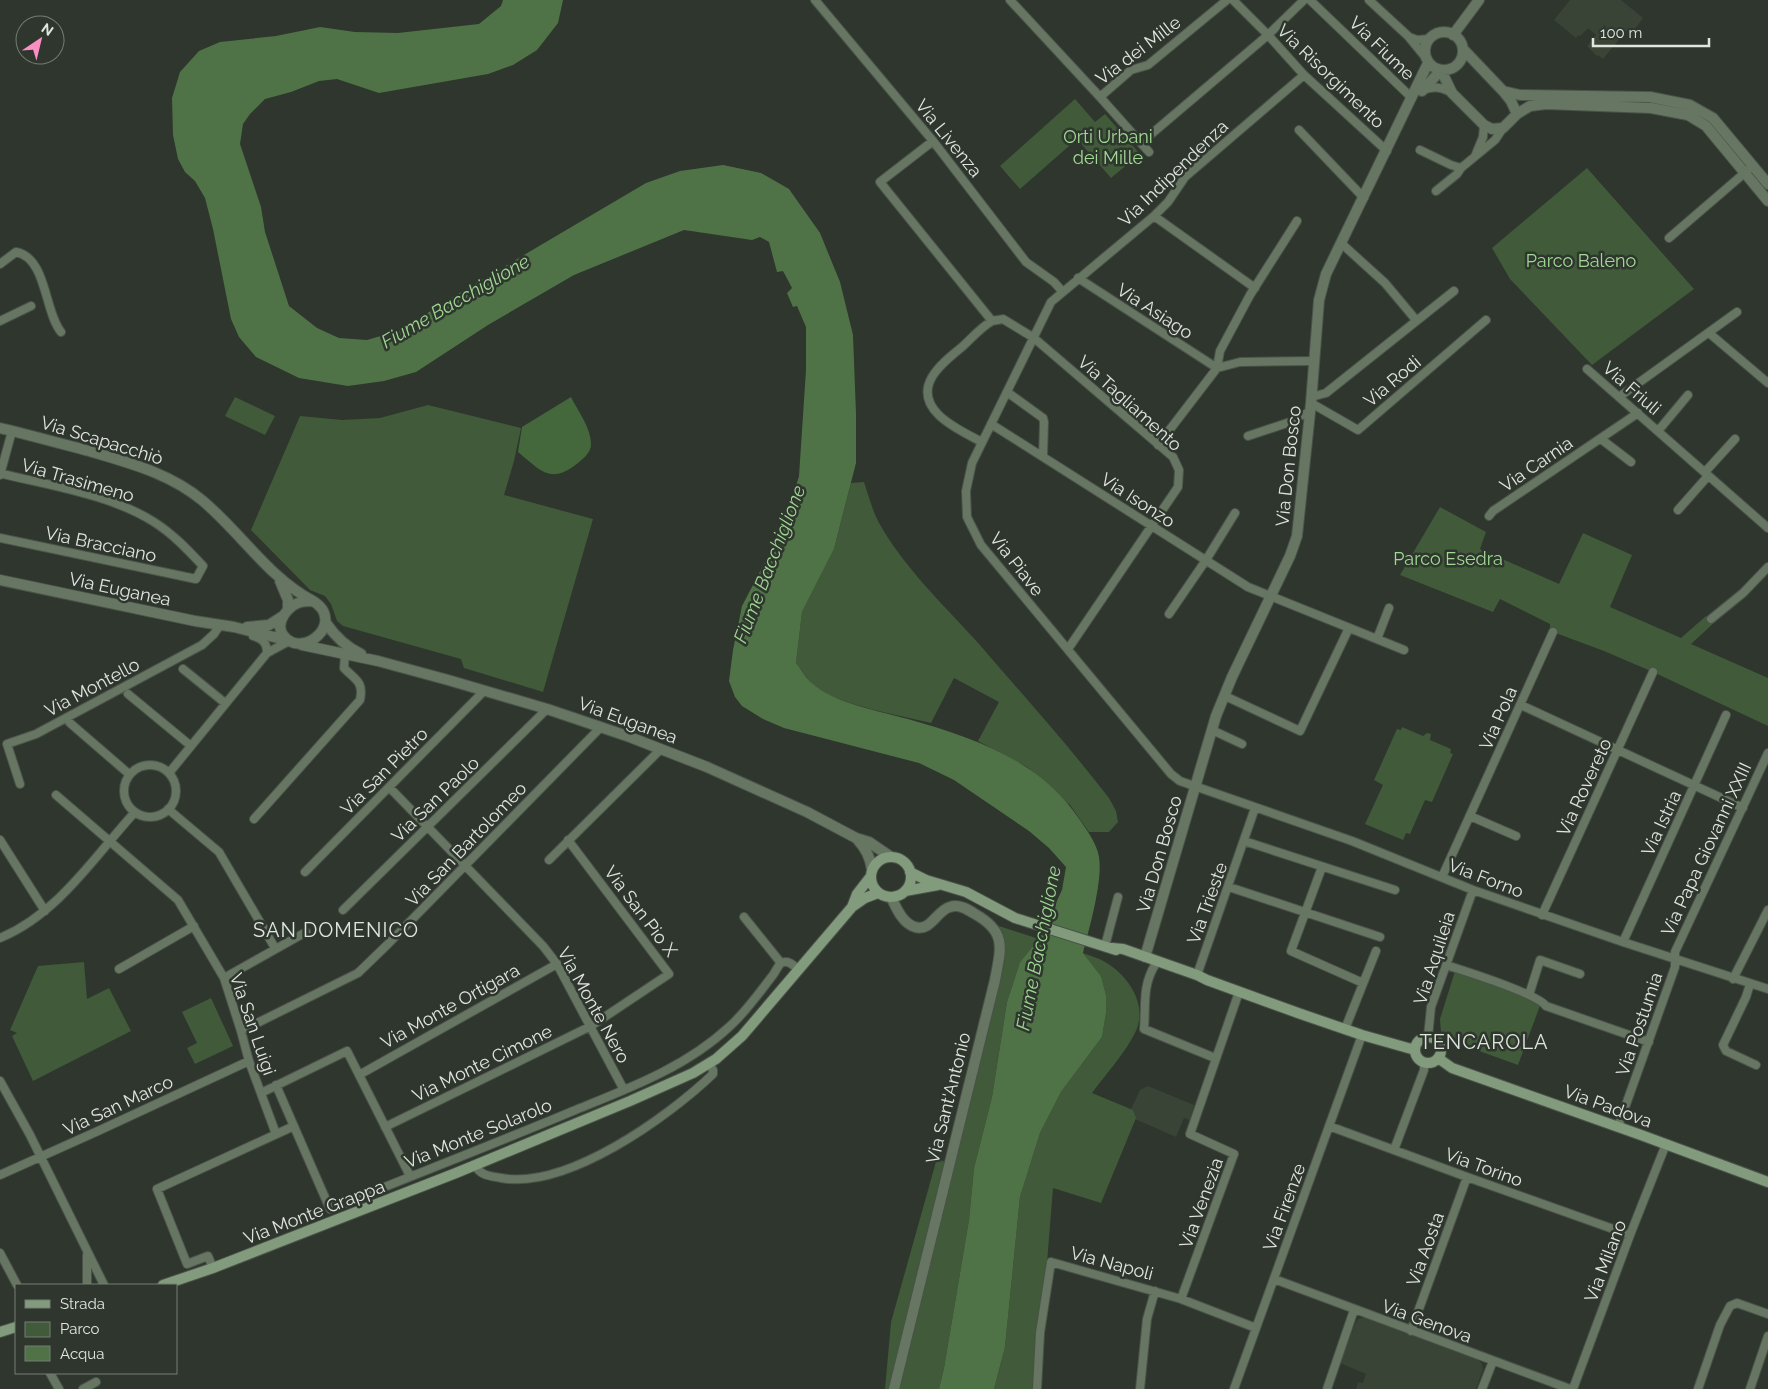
<svg xmlns="http://www.w3.org/2000/svg" width="1768" height="1389" font-family="Raleway,sans-serif">
	<style>
		.built { fill: #394436 }
		.green { fill: #405a3a }
		.forest { fill: #44683c }
		.water { fill: #4f7347 }
		.lines { fill: none; stroke-linecap: round; stroke-linejoin: round }
		.minor-casing { stroke: #4a5249; stroke-width: 10 }
		.tertiary-casing { stroke: #4a5249; stroke-width: 12 }
		.secondary-casing { stroke: #4a5249; stroke-width: 12 }
		.minor { stroke: #667662; stroke-width: 8 }
		.tertiary { stroke: #667662; stroke-width: 10 }
		.secondary { stroke: #819b7c; stroke-width: 10 }
		.labels { text-anchor: middle; dominant-baseline: central; stroke-width: 5; stroke-linejoin: round; paint-order: stroke }
		.street-label { font-size: 18px; fill: #e0e5df; stroke: #2e362d }
		.park-label { font-size: 18px; fill: #a0d994; stroke: #2e362d }
		.water-label { font-size: 19px; font-style: italic; fill: #9fd793; stroke: #2e362d }
		.quarter-label { font-size: 20px; letter-spacing: 1px; fill: #e0e5df; stroke: #2e362d }
	</style>
	<rect width="100%" height="100%" fill="#2e362d"/>
	<path class="built" d="M1570 0H1621L1643 18 1632 33 1627 30 1603 59 1598 55 1597 56 1587 46 1596 35 1588 28 1580 36 1578 35 1576 38 1554 20Z
		M1148 1086 1194 1105 1190 1120 1184 1118 1176 1137 1135 1119 1133 1110 1131 1109 1140 1090Z
		M1364 1317 1476 1358 1482 1364 1483 1369 1476 1389H1356L1358 1382 1363 1383 1366 1374 1340 1363 1355 1324 1358 1319Z"/>
	<path class="green" d="M1075 99 1095 122 1105 114 1140 154 1111 178 1077 139 1020 189 1000 166Z
		M1587 168 1694 289 1592 365 1510 279 1492 248Z
		M235 397 275 416 265 435 225 416Z
		M428 405 521 428 514 461 504 495 593 519 543 692 464 668 461 659 343 626 337 621 331 604 325 596 310 590 251 530 300 416 342 420 380 418Z
		M864 482C868 494 872 509 878 521 904 568 943 604 979 644 1023 695 1068 745 1109 798L1116 811 1118 822 1109 832H1089L1070 805 1027 767 978 741 999 702 954 678 931 723C899 715 837 705 813 685 807 679 802 670 796 663L802 612 834 549 851 483Z
		M1440 507 1486 532 1480 549 1559 584 1583 533 1632 555 1610 607 1681 638 1706 616 1716 621 1691 644 1768 678V726L1653 672 1604 651 1553 632 1550 629V624L1500 599 1493 612 1400 575Z
		M1402 727 1423 736 1427 733 1431 734 1430 740 1451 749 1450 753 1453 754 1432 802 1425 800 1410 834 1406 833 1403 840 1365 824 1383 785 1374 780 1397 729 1401 730Z
		M999 926 1039 939 1020 962 1007 1002 992 1097 974 1168 969 1220 944 1368 939 1389H885L891 1322 937 1158 949 1164 980 1043 1004 964 1005 943Z
		M1083 953C1090 956 1099 958 1105 962 1128 975 1149 1005 1135 1033 1125 1053 1106 1074 1092 1093L1133 1110 1136 1118 1101 1203 1053 1188 1047 1263 1032 1389H994L1005 1347 1020 1197 1040 1133 1061 1092 1102 1037 1106 1013V995L1101 976Z
		M84 962 87 999 109 988 131 1031 33 1081 12 1036 17 1033 10 1030 38 966Z
		M1456 968 1541 1003 1518 1065 1457 1043 1441 1033 1440 1019Z
		M211 998 233 1046 195 1064 187 1048 197 1043 182 1012Z"/>
	<path class="forest" d="M571 397C578 411 591 428 591 444 591 452 584 458 578 463 551 485 541 471 518 452L522 427Z"/>
	<path class="water" d="M503 0H563L558 23 537 50 513 65 488 74 379 93 337 79 319 81 291 92 265 99 250 114 243 124 240 144 261 207 265 232 289 306 317 328 339 338 367 340 401 330 451 298 646 183 680 171 723 165 761 173 789 189 820 233 840 282 853 335 856 414V463L834 549 802 612 796 663C802 670 806 679 813 684 832 702 882 712 908 719 974 738 1040 760 1080 820 1087 830 1097 844 1099 857 1103 881 1089 929 1083 953L1101 976 1106 995V1013L1102 1037 1061 1092 1040 1133 1020 1197 1005 1347 994 1389H939L944 1368 969 1220 974 1168 992 1097 1007 1002 1020 962 1039 939 1062 890 1066 867 1049 848 1029 831 954 780 919 763 784 728 763 719 742 706 735 697 729 681 733 650 742 606 785 524 799 476 806 370V327L797 306 793 307 787 293 792 288 783 271 777 272 769 242 760 237 752 240 684 230 574 275 488 325 416 372 384 381 348 386 299 378 256 357 239 337 231 319 213 229 205 198 195 181 185 172 178 159 173 135 172 98 180 72 199 51 220 42 276 36 320 27 355 32 398 33 479 24 501 6Z"/>
	<g class="lines">
		<defs>
			<path id="minor" d="M815 0 933 141 1026 262 1054 282 1062 291
				M1010 0 1100 97 1131 70 1148 65 1227 0
				M1233 0 1268 35 1304 75 1387 151
				M1310 0 1412 98
				M1369 0 1408 36 1426 58
				M1409 37 1417 40 1429 39
				M1304 75 1185 177 1168 202 1154 216 1051 302 972 463 966 491 967 517 981 545 1171 774 1180 781 1352 841 1473 890 1623 942 1768 989
				M1423 90C1435 86 1442 87 1452 93
				M1100 97 1149 152
				M1299 130 1364 198
				M1149 136 1268 35 1304 0
				M933 141 880 182 992 321
				M1420 150 1451 165 1461 168 1495 140 1503 128
				M1476 154 1483 137 1484 125
				M1436 191 1457 174 1461 168
				M1154 216 1255 288
				M1669 238 1748 170
				M1342 244 1385 283 1416 320
				M0 264 16 252C47 258 44 311 61 332
				M1078 278 1217 368 1240 362 1314 361
				M0 321 31 306
				M1709 333 1768 383
				M1587 369 1768 528
				M1007 392 1043 418 1044 422 1043 457
				M1311 397 1326 393 1454 291
				M1619 397 1737 312
				M1311 403 1358 430 1486 320
				M991 424 1248 587 1404 650
				M1658 431 1688 395
				M1248 436 1293 421 1298 417 1310 412
				M1601 439 1631 462
				M982 442C959 430 913 410 932 377 939 365 952 355 962 347 971 339 981 327 992 321 995 320 1000 320 1003 319L1034 338 1173 457 1179 470 1178 487 1068 649
				M1158 445 1217 368 1220 351 1250 295 1297 221
				M1705 472 1735 439
				M0 473C50 486 110 494 154 522 173 534 188 550 203 566L196 579 0 538
				M0 475 12 431
				M1678 510 1708 476
				M1489 516 1493 511 1638 413
				M1169 614 1206 560 1235 513
				M1711 619 1743 593 1768 567
				M253 636C263 639 267 643 267 653
				M1377 639 1389 608
				M183 669 225 703
				M128 694 191 746
				M1225 696 1300 731 1349 628
				M1521 705 1743 808
				M67 718 70 723 129 774
				M1212 730 1242 744
				M124 791a26 26 0 1 1 52 0a26 26 0 1 1-52 0Z
				M169 773 267 653 289 641
				M20 784 7 744 36 734 202 645 214 634 220 625
				M389 787 543 946 557 964 624 1090
				M56 795 178 900 224 978 241 1031 249 1061 276 1134
				M168 809 219 852 275 948
				M1470 816 1516 836
				M254 819 360 700C364 681 355 680 344 668L345 654
				M0 840 45 911
				M1244 841 1395 890
				M549 860 661 749
				M1322 867 1291 951 1363 983
				M305 872 484 691
				M1442 877 1553 632
				M1229 887 1380 937
				M343 910 547 709
				M1542 915 1653 672
				M744 917 781 963
				M0 938C58 914 94 857 135 812
				M1623 942 1726 715
				M1105 946 1118 897
				M1155 965C1142 986 1146 1005 1144 1029L1215 1058
				M1446 965C1465 971 1537 994 1546 1006L1649 1042
				M119 969 194 926
				M1197 975 1255 808
				M224 978 306 932
				M1733 979 1768 910
				M1750 984 1746 997 1723 1045 1726 1051 1756 1065
				M1529 995 1540 960 1580 974
				M1345 1029 1376 951
				M241 1031 358 973 387 945 601 727
				M1428 1037 1431 1007 1473 890
				M359 1075 557 964
				M0 1081 30 1135 104 1285
				M276 1085 330 1209C411 1176 492 1145 573 1111 627 1089 685 1068 729 1027 746 1012 759 993 773 975 776 971 777 967 781 963 789 960 793 965 799 970
				M261 1093 347 1051 410 1176
				M1329 1126 1467 1177 1630 1235
				M385 1127 591 1026 669 974 568 840
				M1618 1127 1675 967V952L1768 753
				M1394 1150 1424 1070V1062
				M475 1165C480 1176 491 1176 501 1178 567 1190 668 1117 713 1074V1070L709 1064
				M0 1175 98 1131 249 1061
				M0 1253 17 1285
				M87 1255V1285
				M213 1268 208 1256 187 1264 157 1189 294 1126
				M1274 1279 1570 1389
				M1181 1299 1234 1154 1190 1134 1239 992
				M1411 1331 1467 1177
				M50 1373 59 1389
				M83 1389 96 1382
				M1037 1389 1040 1333 1051 1262 1181 1299 1256 1328
				M1140 1389 1147 1319 1155 1291
				M1234 1389 1362 1035
				M1327 1389 1354 1310
				M1482 1389 1493 1361
				M1573 1389 1630 1235 1666 1144
				M1698 1389 1720 1325 1730 1306 1737 1303 1768 1314
				M1750 1389 1768 1336"/>
			<path id="tertiary" d="M1425 51a19 19 0 1 1 38 0a19 19 0 1 1-38 0Z
				M1453 35 1479 0
				M1463 49 1503 91 1511 101 1517 114
				M1422 91 1441 70 1452 93 1484 125 1492 129 1503 128 1517 114 1530 106 1546 104 1651 108 1688 115 1706 126 1768 201
				M1503 91 1520 95 1650 97 1690 105 1713 118 1768 184
				M0 428C30 435 59 443 89 451 129 463 170 473 203 501 241 533 269 578 313 601
				M0 580 195 621 234 627 290 641
				M280 581 288 600V610
				M313 601C347 622 302 661 283 635 274 622 289 605 301 602 305 601 309 601 313 601Z
				M326 623C335 636 346 647 361 654
				M247 627 269 625 283 616
				M302 645 378 661 448 680 547 709 627 736 707 767 807 812 856 838 869 842 891 857
				M857 839C866 849 870 857 872 870
				M891 897C896 907 902 923 915 927 931 932 937 910 950 907 959 904 967 909 975 914 1007 932 1001 948 995 980L894 1389
				M1145 957 1216 716 1232 677 1290 556 1297 536 1311 403 1319 300 1326 274 1428 63"/>
			<path id="secondary" d="M871 877a20 20 0 1 1 40 0a20 20 0 1 1-40 0Z
				M910 872 926 880 966 892 1015 918 1116 950
				M905 891 938 885
				M852 907 857 894 871 876
				M1112 948 1123 949 1197 975 1207 980 1298 1013 1362 1035 1415 1050
				M1415 1050a13 13 0 1 1 26 0a13 13 0 1 1-26 0Z
				M1438 1058 1452 1068 1641 1135 1768 1182
				M163 1285 213 1268 456 1173 630 1101 693 1073 716 1059 742 1036 852 907 865 898 878 893
				M0 1332 16 1327"/>
		</defs>
		<use href="#minor" class="minor-casing"/>
		<use href="#tertiary" class="tertiary-casing"/>
		<use href="#secondary" class="secondary-casing"/>
		<use href="#minor" class="minor"/>
		<use href="#tertiary" class="tertiary"/>
		<use href="#secondary" class="secondary"/>
	</g>
	<g class="labels">
		<g class="street-label">
			<text transform="translate(1382 48) rotate(44)">Via Fiume</text>
			<text transform="translate(1138 50) rotate(-37)">Via dei Mille</text>
			<text transform="translate(1331 76) rotate(44)">Via Risorgimento</text>
			<text transform="translate(949 138) rotate(51)">Via Livenza</text>
			<text transform="translate(1173 173) rotate(-44)">Via Indipendenza</text>
			<text transform="translate(1155 311) rotate(33)">Via Asiago</text>
			<text transform="translate(1392 381) rotate(-40)">Via Rodi</text>
			<text transform="translate(1632 388) rotate(41)">Via Friuli</text>
			<text transform="translate(1130 403) rotate(42)">Via Tagliamento</text>
			<text transform="translate(102 440) rotate(17)">Via Scapacchiò</text>
			<text transform="translate(1536 464) rotate(-34)">Via Carnia</text>
			<text transform="translate(1288 466) rotate(-84)">Via Don Bosco</text>
			<text transform="translate(78 480) rotate(16)">Via Trasimeno</text>
			<text transform="translate(1138 500) rotate(33)">Via Isonzo</text>
			<text transform="translate(101 544) rotate(12)">Via Bracciano</text>
			<text transform="translate(1017 564) rotate(52)">Via Piave</text>
			<text transform="translate(120 589) rotate(12)">Via Euganea</text>
			<text transform="translate(92 687) rotate(-28)">Via Montello</text>
			<text transform="translate(1498 718) rotate(-66)">Via Pola</text>
			<text transform="translate(628 720) rotate(20)">Via Euganea</text>
			<text transform="translate(384 771) rotate(-45)">Via San Pietro</text>
			<text transform="translate(1584 787) rotate(-65)">Via Rovereto</text>
			<text transform="translate(435 799) rotate(-44)">Via San Paolo</text>
			<text transform="translate(1661 823) rotate(-65)">Via Istria</text>
			<text transform="translate(466 844) rotate(-46)">Via San Bartolomeo</text>
			<text transform="translate(1706 849) rotate(-65)">Via Papa Giovanni XXIII</text>
			<text transform="translate(1159 854) rotate(-74)">Via Don Bosco</text>
			<text transform="translate(1486 878) rotate(21)">Via Forno</text>
			<text transform="translate(1207 903) rotate(-70)">Via Trieste</text>
			<text transform="translate(641 911) rotate(53)">Via San Pio X</text>
			<text transform="translate(1434 958) rotate(-72)">Via Aquileia</text>
			<text transform="translate(594 1005) rotate(61)">Via Monte Nero</text>
			<text transform="translate(450 1006) rotate(-29)">Via Monte Ortigara</text>
			<text transform="translate(253 1024) rotate(71)">Via San Luigi</text>
			<text transform="translate(1639 1024) rotate(-71)">Via Postumia</text>
			<text transform="translate(482 1063) rotate(-26)">Via Monte Cimone</text>
			<text transform="translate(948 1098) rotate(-76)">Via Sant'Antonio</text>
			<text transform="translate(118 1105) rotate(-25)">Via San Marco</text>
			<text transform="translate(1608 1106) rotate(20)">Via Padova</text>
			<text transform="translate(478 1133) rotate(-22)">Via Monte Solarolo</text>
			<text transform="translate(1484 1167) rotate(20)">Via Torino</text>
			<text transform="translate(1201 1203) rotate(-70)">Via Venezia</text>
			<text transform="translate(1284 1207) rotate(-70)">Via Firenze</text>
			<text transform="translate(314 1212) rotate(-21)">Via Monte Grappa</text>
			<text transform="translate(1425 1249) rotate(-70)">Via Aosta</text>
			<text transform="translate(1605 1261) rotate(-69)">Via Milano</text>
			<text transform="translate(1112 1263) rotate(15)">Via Napoli</text>
			<text transform="translate(1427 1321) rotate(20)">Via Genova</text>
		</g>
		<g class="park-label">
			<text x="1108" y="136">Orti Urbani<tspan x="1108" dy="21">dei Mille</tspan></text>
			<text x="1581" y="260">Parco Baleno</text>
			<text x="1448" y="558">Parco Esedra</text>
		</g>
		<g class="water-label">
			<text transform="translate(455 301) rotate(-30)">Fiume Bacchiglione</text>
			<text transform="translate(769 564) rotate(-69)">Fiume Bacchiglione</text>
			<text transform="translate(1038 948) rotate(-79)">Fiume Bacchiglione</text>
		</g>
		<g class="quarter-label">
			<text x="336" y="930">SAN DOMENICO</text>
			<text x="1484" y="1042">TENCAROLA</text>
		</g>
	</g>
	<rect x="15" y="1284" width="162" height="90" fill="#2e362d" stroke="#757c74"/>
	<rect x="25" y="1300" width="25" height="8" fill="#819b7c" stroke="#757c74"/>
	<text x="60" y="1309" font-size="15" fill="#e0e5df">Strada</text>
	<rect x="25" y="1322" width="25" height="15" fill="#405a3a" stroke="#757c74"/>
	<text x="60" y="1334" font-size="15" fill="#e0e5df">Parco</text>
	<rect x="25" y="1346" width="25" height="15" fill="#4f7347" stroke="#757c74"/>
	<text x="60" y="1359" font-size="15" fill="#e0e5df">Acqua</text>
	<g transform="translate(40 40) rotate(35)"><circle r="24" fill="#2e362d" stroke="#757c74"/>
	<path d="M0-4L9 19L0 12L-9 19Z" fill="#fb8fc4"/>
	<text y="-8" font-size="14" font-weight="bold" text-anchor="middle" fill="#e0e5df">N</text>
	</g>
	<path d="M1593 38v8h116v-8" fill="none" stroke="#e0e5df" stroke-width="2.5"/>
	<text x="1600" y="38" font-size="15" fill="#e0e5df" stroke="#2e362d" stroke-width="4" paint-order="stroke">100 m</text>
</svg>
